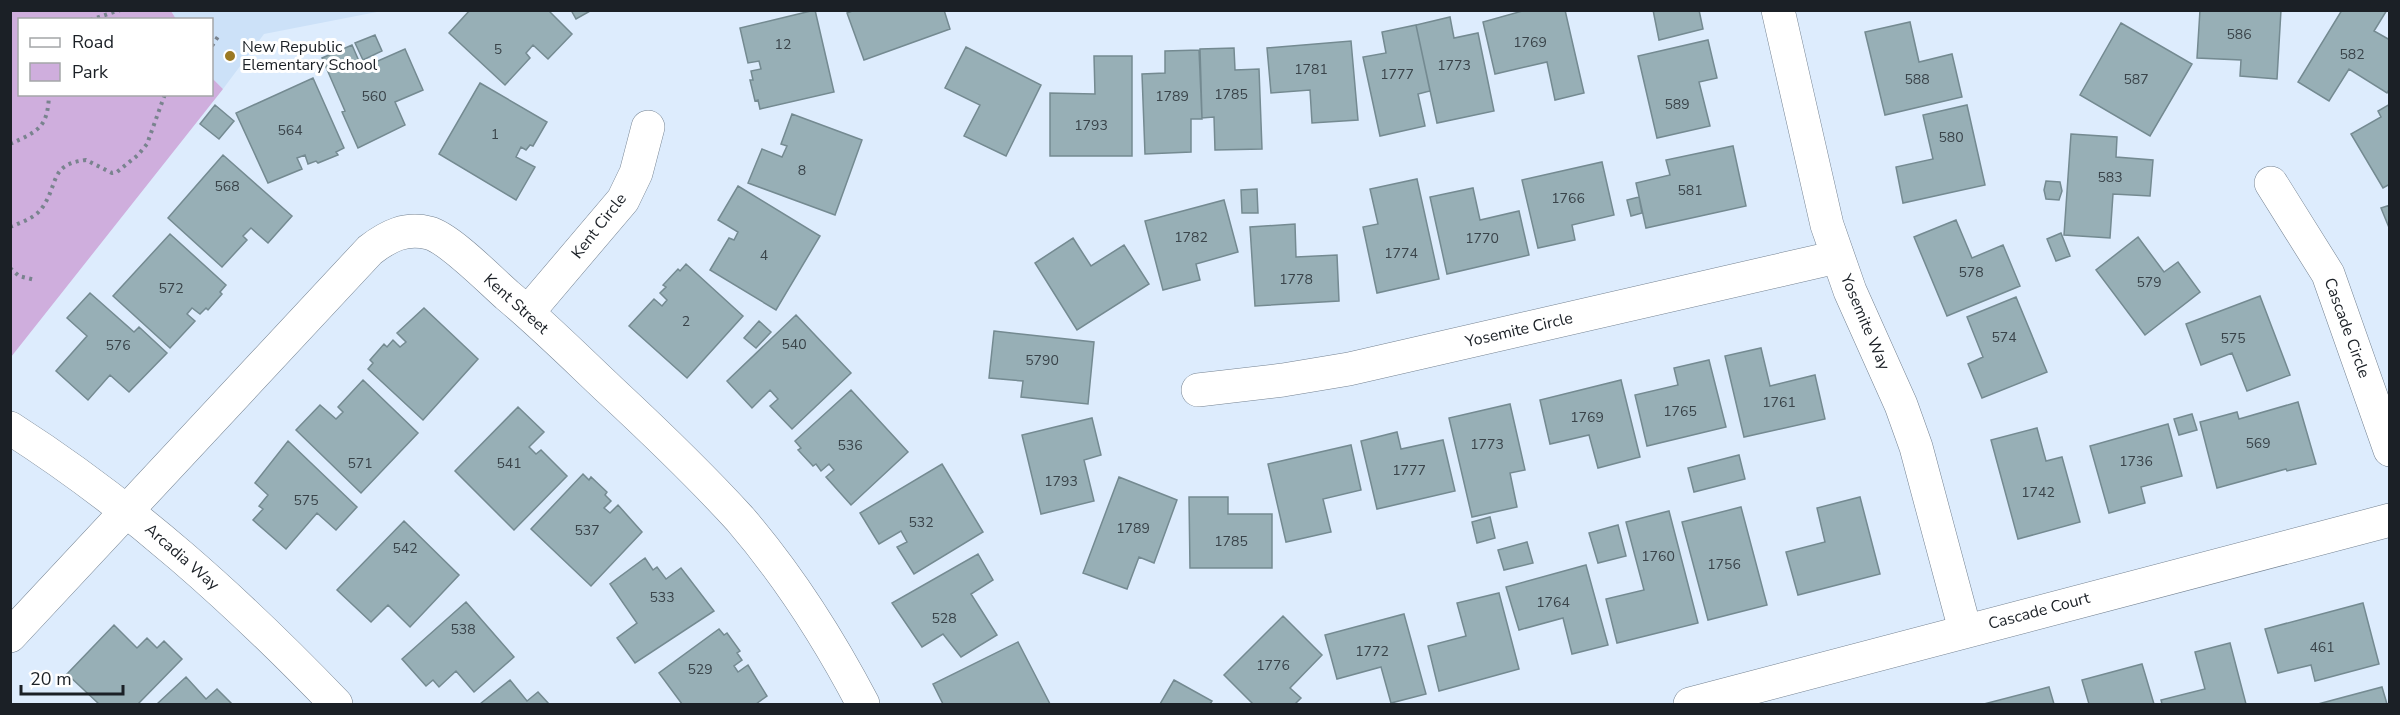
<svg xmlns="http://www.w3.org/2000/svg" width="2400" height="715" font-family="'Nunito Sans',sans-serif">
	<style>
		.built { fill: #cce1f8 }
		.green { fill: #cfaedd }
		.building { fill: #97afb6; stroke: #748a91; stroke-width: 1.5 }
		.lines { fill: none; stroke-linecap: round; stroke-linejoin: round }
		.minor-casing { stroke: #748291; stroke-width: 34 }
		.path { stroke: #79838e; stroke-width: 4; stroke-dasharray: 3 4.5; stroke-linecap: butt }
		.minor { stroke: #fff; stroke-width: 33 }
		.poi-dot { fill: #9b7923; stroke: #fff; stroke-width: 2 }
		.labels { text-anchor: middle; dominant-baseline: central; stroke-width: 6; stroke-linejoin: round; paint-order: stroke }
		.number-label { font-size: 14px; fill: #3a444a }
		.poi-label { font-size: 16px; fill: #1b2026; stroke: #fff; text-anchor: start }
		.street-label { font-size: 16px; fill: #1b2026; stroke: #fff }
	</style>
	<rect width="100%" height="100%" fill="#ddecfd"/>
	<path class="built" d="M171 11H382L264 34 223 89 212 78V20L176 19Z"/>
	<path class="green" d="M11 10 171 11 176 19 20 20V94H212V78L223 89 11 357Z"/>
	<path class="building" d="M470 10H548L572 34 548 59 533 45 526 53 530 58 505 85 449 33Z
		M571 10H592L576 19Z
		M815 10 834 92 760 109 758 100 755 101 750 80H753L751 71 761 69 759 61 748 63 740 28Z
		M855 10H944L950 29 864 60 847 13Z
		M1526 10H1565L1584 93 1555 100 1547 62 1495 74 1483 22Z
		M1653 10H1699L1703 29 1659 40Z
		M2200 10H2281L2277 79 2240 76 2241 60 2197 58Z
		M2342 10H2387L2374 31 2390 40V88L2387 93 2349 69 2329 101 2298 82Z
		M1450 17 1454 38 1478 33 1494 111 1437 123 1416 25Z
		M1910 22 1919 62 1952 54 1962 97 1885 115 1865 32Z
		M2121 23 2192 64 2150 136 2080 95Z
		M1416 25 1430 91 1418 94 1425 126 1380 136 1363 57 1386 53 1382 32Z
		M375 35 382 51 363 60 355 43Z
		M1708 40 1717 78 1699 82 1710 126 1657 138 1638 56Z
		M1351 41 1358 120 1312 123 1310 90 1271 93 1267 48Z
		M352 45 362 68 405 49 423 90 395 102 405 125 358 148 342 112 345 111 322 58Z
		M966 47 1041 85 1006 156 964 136 980 105 945 88Z
		M1234 48 1235 70 1259 69 1262 149 1215 150 1214 117 1202 118 1200 49Z
		M1199 50 1202 119H1191V152L1145 154 1142 74 1165 73V51Z
		M1094 56H1132V156H1050V93L1095 94Z
		M313 78 344 148 336 152 338 155 318 163 316 161 308 164 305 155 297 158 302 169 268 183 236 113Z
		M480 83 547 122 533 146 530 145 526 150 521 147 516 157 535 167 516 200 439 154Z
		M2390 104V184L2383 188 2351 134 2381 117 2378 111Z
		M215 105 234 121 219 139 200 124Z
		M1967 105 1985 185 1903 203 1896 167 1933 159 1923 115Z
		M792 114 862 140 835 215 748 183 762 149 782 157 787 146 781 144Z
		M2071 134 2117 137 2116 157 2153 160 2150 196 2113 194 2110 238 2064 235Z
		M1733 146 1746 206 1646 228 1636 183 1670 175 1666 160Z
		M223 155 292 216 268 243 251 228 243 236 247 240 222 267 168 218Z
		M1602 162 1614 215 1572 225 1575 240 1538 248 1522 180Z
		M1417 179 1439 279 1377 293 1363 227 1378 224 1370 189Z
		M2046 181 2060 182 2062 191 2059 200 2046 199 2044 190Z
		M738 186 820 236 776 310 710 270 729 238 734 240 738 232 718 220Z
		M1473 188 1480 220 1519 211 1529 255 1447 274 1430 197Z
		M1257 189 1258 213H1242L1241 190Z
		M1639 197 1642 213 1631 216 1627 200Z
		M1224 200 1238 252 1196 264 1200 280 1163 290 1145 221Z
		M2390 205V230L2381 208Z
		M1956 220 1972 258 2003 245 2020 286 1947 316 1914 237Z
		M1295 224 1296 257 1337 255 1339 301 1255 306 1250 227Z
		M2061 233 2070 256 2056 261 2047 239Z
		M170 234 226 285 220 292 222 294 208 310 206 308 200 314 192 308 187 314 195 321 170 348 113 296Z
		M2138 237 2164 272 2178 262 2200 292 2145 335 2096 270Z
		M1073 238 1091 266 1124 245 1149 284 1077 330 1035 263Z
		M686 264 743 316 687 378 629 326 654 299 662 306 667 300 660 293 666 287 663 285 678 269 680 271Z
		M90 293 134 332 139 327 167 353 129 392 110 375 88 400 56 371 87 336 67 318Z
		M2260 296 2290 375 2247 391 2232 353 2201 365 2186 324Z
		M2016 297 2047 372 1982 398 1968 364 1983 357 1967 317Z
		M424 308 478 359 423 420 368 369 373 363 370 360 384 344 387 347 393 340 400 347 406 342 397 333Z
		M796 315 851 373 792 429 770 406 778 399 770 390 752 408 727 381Z
		M759 321 771 332 756 348 744 338Z
		M994 331 1094 342 1088 404 1021 397 1023 381 989 378Z
		M1761 348 1770 386 1815 375 1825 419 1744 437 1725 356Z
		M1709 360 1726 427 1647 446 1635 395 1678 385 1674 368Z
		M363 380 418 433 361 493 296 430 320 405 336 419 343 412 338 407Z
		M1621 380 1640 457 1598 468 1589 435 1550 444 1540 400Z
		M851 390 908 452 851 505 826 477 834 470 829 464 821 471 816 464 813 466 798 450 801 448 795 441Z
		M2298 402 2316 464 2287 471 2286 469 2217 488 2200 422 2237 412 2239 419Z
		M1510 404 1525 470 1510 473 1517 507 1472 517 1449 418Z
		M518 407 544 432 529 447 536 454 541 450 567 476 514 530 455 471Z
		M2192 414 2197 430 2179 435 2174 419Z
		M1092 418 1101 455 1084 460 1094 501 1041 514 1022 435Z
		M2168 424 2182 476 2141 487 2145 503 2109 513 2090 446Z
		M2037 428 2046 461 2062 457 2080 522 2018 539 1991 440Z
		M1397 432 1401 449 1443 440 1455 491 1377 509 1361 441Z
		M288 441 357 507 336 530 317 513 286 549 253 520 263 509 259 506 268 495 255 483Z
		M1351 445 1361 490 1323 499 1331 532 1286 542 1268 464Z
		M1739 455 1745 479 1694 492 1688 468Z
		M942 464 983 532 914 574 897 547 907 542 901 531 879 544 860 513Z
		M583 474 589 480 591 477 607 492 605 495 611 501 604 508 610 513 618 505 642 532 591 586 531 529Z
		M1119 477 1177 500 1154 563 1139 557 1127 589 1083 573Z
		M1189 497H1228V514H1272V568H1190Z
		M1860 497 1880 574 1798 595 1786 552 1825 542 1817 508Z
		M1741 507 1767 605 1708 620 1682 522Z
		M1669 511 1698 623 1617 643 1606 599 1644 590 1626 522Z
		M1490 517 1495 538 1477 543 1472 522Z
		M404 521 459 575 410 627 388 605 371 622 337 590Z
		M1618 525 1626 556 1598 563 1589 533Z
		M1527 542 1533 563 1504 570 1498 550Z
		M978 554 993 580 971 594 997 635 961 657 943 634 922 647 892 603Z
		M645 558 653 570 657 567 666 579 681 568 714 611 635 663 617 638 637 623 610 584Z
		M1586 565 1608 645 1572 654 1563 618 1519 630 1506 587Z
		M1499 593 1519 669 1439 691 1428 646 1466 636 1457 603Z
		M466 602 514 657 474 692 456 671 439 687 433 680 426 686 402 659Z
		M2363 603 2379 664 2315 681 2311 665 2278 673 2265 629Z
		M1404 614 1426 694 1391 703 1381 667 1337 679 1325 635Z
		M1283 616 1322 655 1290 688 1301 698 1295 704H1253L1224 675Z
		M114 625 137 648 147 638 157 648 164 641 182 659 138 704H99L67 674Z
		M719 629 724 635 727 633 740 651 737 653 742 660 734 666 738 672 748 665 767 696 756 704H682L659 673Z
		M1018 642 1050 704H943L933 684Z
		M2230 643 2246 704H2162L2161 700 2205 689 2195 652Z
		M2142 664 2154 704H2089L2082 680Z
		M186 677 206 699 217 689 232 704H157Z
		M510 680 527 701 538 692 549 704H480Z
		M1174 680 1212 701 1210 704H1160Z
		M2049 687 2054 704H1984Z
		M2382 687 2387 704H2318Z"/>
	<g class="lines">
		<defs>
			<path id="minor" d="M1778 10 1827 225 1850 291 1901 405 1916 447 1965 630
				M2271 183 2328 274 2390 450
				M528 312 623 200 636 173 648 127
				M1198 390 1283 380 1349 369 1837 257
				M10 428C132 506 237 601 336 704
				M10 636 370 250C388 236 406 227 429 233 449 238 490 280 507 295 543 325 576 358 611 391 655 432 699 474 740 519 788 575 829 639 863 704
				M1690 704 2390 520"/>
		</defs>
		<use href="#minor" class="minor-casing"/>
		<path class="path" d="M90 20 120 10
			M212 46 219 35
			M10 144C39 131 48 127 49 94
			M10 227C22 222 35 218 42 208 59 184 49 164 86 160L112 173 117 172 138 155 147 144 165 94
			M10 268 19 276 35 280"/>
		<use href="#minor" class="minor"/>
	</g>
	<circle class="poi-dot" cx="230" cy="56" r="6"/>
	<g class="labels">
		<g class="number-label">
			<text x="2239" y="34">586</text>
			<text x="1530" y="42">1769</text>
			<text x="783" y="44">12</text>
			<text x="498" y="49">5</text>
			<text x="2352" y="54">582</text>
			<text x="1454" y="65">1773</text>
			<text x="1311" y="69">1781</text>
			<text x="1397" y="74">1777</text>
			<text x="1917" y="79">588</text>
			<text x="2136" y="79">587</text>
			<text x="1231" y="94">1785</text>
			<text x="374" y="96">560</text>
			<text x="1172" y="96">1789</text>
			<text x="1677" y="104">589</text>
			<text x="1091" y="125">1793</text>
			<text x="290" y="130">564</text>
			<text x="495" y="134">1</text>
			<text x="1951" y="137">580</text>
			<text x="802" y="170">8</text>
			<text x="2110" y="177">583</text>
			<text x="227" y="186">568</text>
			<text x="1690" y="190">581</text>
			<text x="1568" y="198">1766</text>
			<text x="1191" y="237">1782</text>
			<text x="1482" y="238">1770</text>
			<text x="1401" y="253">1774</text>
			<text x="764" y="255">4</text>
			<text x="1971" y="272">578</text>
			<text x="1296" y="279">1778</text>
			<text x="2149" y="282">579</text>
			<text x="171" y="288">572</text>
			<text x="686" y="321">2</text>
			<text x="2004" y="337">574</text>
			<text x="2233" y="338">575</text>
			<text x="794" y="344">540</text>
			<text x="118" y="345">576</text>
			<text x="1042" y="360">5790</text>
			<text x="1779" y="402">1761</text>
			<text x="1680" y="411">1765</text>
			<text x="1587" y="417">1769</text>
			<text x="2258" y="443">569</text>
			<text x="1487" y="444">1773</text>
			<text x="850" y="445">536</text>
			<text x="2136" y="461">1736</text>
			<text x="360" y="463">571</text>
			<text x="509" y="463">541</text>
			<text x="1409" y="470">1777</text>
			<text x="1061" y="481">1793</text>
			<text x="2038" y="492">1742</text>
			<text x="306" y="500">575</text>
			<text x="921" y="522">532</text>
			<text x="1133" y="528">1789</text>
			<text x="587" y="530">537</text>
			<text x="1231" y="541">1785</text>
			<text x="405" y="548">542</text>
			<text x="1658" y="556">1760</text>
			<text x="1724" y="564">1756</text>
			<text x="662" y="597">533</text>
			<text x="1553" y="602">1764</text>
			<text x="944" y="618">528</text>
			<text x="463" y="629">538</text>
			<text x="2322" y="647">461</text>
			<text x="1372" y="651">1772</text>
			<text x="1273" y="665">1776</text>
			<text x="700" y="669">529</text>
		</g>
		<g class="poi-label">
			<text x="242" y="47">New Republic<tspan x="242" dy="18">Elementary School</tspan></text>
		</g>
		<g class="street-label">
			<text transform="translate(599 226) rotate(-52)">Kent Circle</text>
			<text transform="translate(516 304) rotate(42)">Kent Street</text>
			<text transform="translate(1865 322) rotate(67)">Yosemite Way</text>
			<text transform="translate(2347 328) rotate(70)">Cascade Circle</text>
			<text transform="translate(1519 330) rotate(-13)">Yosemite Circle</text>
			<text transform="translate(182 557) rotate(41)">Arcadia Way</text>
			<text transform="translate(2039 611) rotate(-15)">Cascade Court</text>
		</g>
	</g>
	<rect width="2400" height="715" fill="none" stroke="#1b2026" stroke-width="24"/>
	<rect x="18" y="18" width="195" height="78" fill="#ffffff" stroke="#a4a6a8" stroke-width="1.5"/>
	<rect x="30" y="38" width="30" height="9" fill="#ffffff" stroke="#a4a6a8" stroke-width="1.5"/>
	<text x="72" y="48" font-size="18" fill="#1b2026">Road</text>
	<rect x="30" y="63" width="30" height="18" fill="#cfaedd" stroke="#a4a6a8" stroke-width="1.5"/>
	<text x="72" y="78" font-size="18" fill="#1b2026">Park</text>
	<path d="M21 685v9h102v-9" fill="none" stroke="#1b2026" stroke-width="3"/>
	<text x="30" y="685" font-size="18" fill="#1b2026" stroke="#ffffff" stroke-width="4.5" paint-order="stroke">20 m</text>
</svg>
